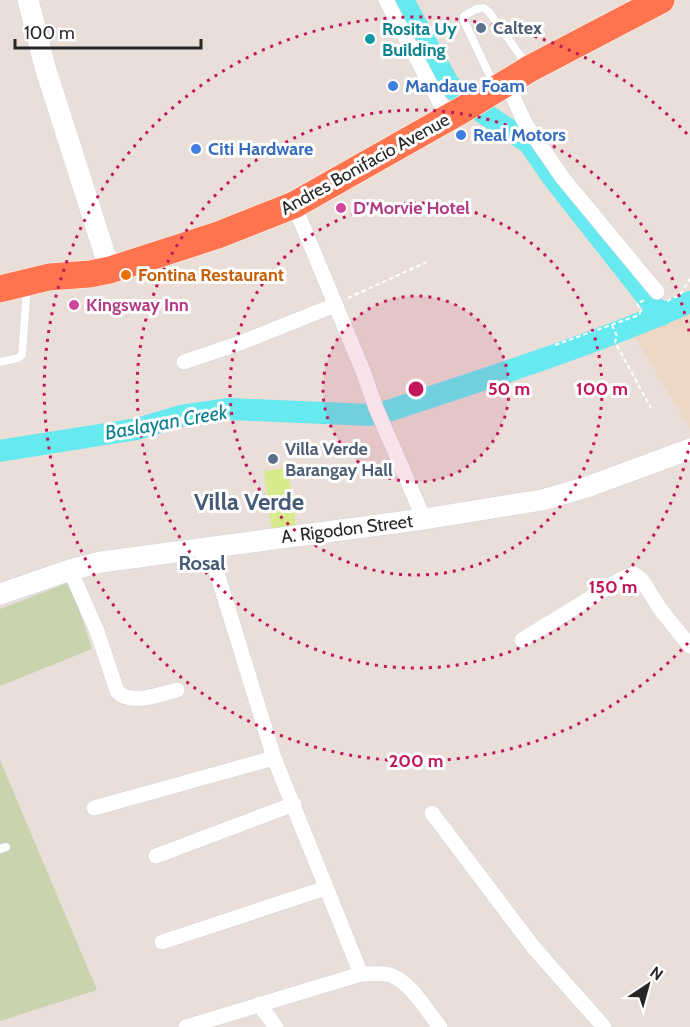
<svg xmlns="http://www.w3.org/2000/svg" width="690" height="1027" font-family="Cabin,sans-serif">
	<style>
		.education { fill: #edd8c6 }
		.cemetery { fill: #c9d4ae }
		.pitch { fill: #d7eb8d }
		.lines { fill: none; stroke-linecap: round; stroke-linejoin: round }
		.river { stroke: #67e9f0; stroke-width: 22 }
		.lane-casing { stroke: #cdd5e1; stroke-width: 9 }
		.street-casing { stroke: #cdd5e1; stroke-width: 16 }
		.secondary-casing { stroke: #cdd5e1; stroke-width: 22 }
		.highway-casing { stroke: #fff; stroke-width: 28 }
		.path { stroke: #fff; stroke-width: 2; stroke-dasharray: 4.5 3; stroke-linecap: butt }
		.lane { stroke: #fff; stroke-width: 8 }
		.street { stroke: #fff; stroke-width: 15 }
		.secondary { stroke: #fff; stroke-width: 21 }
		.highway { stroke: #ff744e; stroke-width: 27 }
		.ring { fill: none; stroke: #c2185b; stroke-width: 3; stroke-dasharray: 3 6 }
		.service-dot { fill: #5c6f8a; stroke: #fff; stroke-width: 2 }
		.culture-dot { fill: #0f9aa8; stroke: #fff; stroke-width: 2 }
		.shop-dot { fill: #3f7fe0; stroke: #fff; stroke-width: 2 }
		.hotel-dot { fill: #d1479c; stroke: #fff; stroke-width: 2 }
		.food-dot { fill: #e8710a; stroke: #fff; stroke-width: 2 }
		.labels { text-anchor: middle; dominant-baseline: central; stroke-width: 6; stroke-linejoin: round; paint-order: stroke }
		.service-label { font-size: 18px; font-weight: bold; fill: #4e5e75; stroke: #fff; text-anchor: start }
		.culture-label { font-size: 18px; font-weight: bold; fill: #0d838f; stroke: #fff; text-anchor: start }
		.shop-label { font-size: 18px; font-weight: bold; fill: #366cbe; stroke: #fff; text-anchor: start }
		.street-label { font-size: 18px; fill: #272727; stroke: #fff }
		.hotel-label { font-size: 18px; font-weight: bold; fill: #b23c85; stroke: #fff; text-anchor: start }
		.food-label { font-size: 18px; font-weight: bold; fill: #c56008; stroke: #fff; text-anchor: start }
		.water-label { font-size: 20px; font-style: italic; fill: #0b7f90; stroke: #fff }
		.neighbourhood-label { font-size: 20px; font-weight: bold; fill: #475a78; stroke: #fff }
		.district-label { font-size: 24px; font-weight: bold; fill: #475a78; stroke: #fff }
		.centre { fill: #c2185b; stroke: #fff; stroke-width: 3 }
		.ring-label { font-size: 18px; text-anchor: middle; font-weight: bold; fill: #c2185b; stroke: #fff; stroke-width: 6; stroke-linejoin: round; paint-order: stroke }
	</style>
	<rect width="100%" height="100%" fill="#eaded8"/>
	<path class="education" d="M690 312V429L634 336Z"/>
	<path class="cemetery" d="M70 582 92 649 0 686V609Z
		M0 760 97 990 0 1021Z"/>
	<path class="pitch" d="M288 468 296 527 272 530 264 471Z"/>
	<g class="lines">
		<path class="river" d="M403 0 449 85 482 112 529 143 554 179 661 315
			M385 412C488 378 591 346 690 302
			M0 451 137 429 181 416 229 409 370 415"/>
		<defs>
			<path id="lane" d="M491 78 464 21V16L476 9 484 8 489 12 522 58
				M0 362 18 358 22 355 27 288
				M0 849 6 847"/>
			<path id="street" d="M386 0 448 118
				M504 77 525 123 562 177 657 292
				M292 200 363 371 376 408 424 519
				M184 362 240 343 335 305
				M209 547 274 758 361 974
				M70 570 97 631 117 691C129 706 160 694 177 690
				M522 640 623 578 634 574 642 580 660 609 690 646
				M94 808 274 758
				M432 813 534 948 604 1027
				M156 856 294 804
				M162 942 326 888
				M259 1004 276 1027
				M186 1027 361 974C371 974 381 972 390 975 411 982 426 1010 440 1027"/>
			<path id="secondary" d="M28 0 45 67 106 258
				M0 594 70 570 101 562 424 519 542 500 587 487 690 449"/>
			<path id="highway" d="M0 289 49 277 90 274 110 270 218 235 294 205 462 110 531 68 661 0"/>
		</defs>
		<use href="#lane" class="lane-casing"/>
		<use href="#street" class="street-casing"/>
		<use href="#secondary" class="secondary-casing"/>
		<use href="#highway" class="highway-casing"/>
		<path class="path" d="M348 298 427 262
			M667 301 680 295 690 279
			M612 325 617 336 615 342 651 408
			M555 345 639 315 641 310 637 304 644 300"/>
		<use href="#lane" class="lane"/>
		<use href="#street" class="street"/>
		<use href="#secondary" class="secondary"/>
		<use href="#highway" class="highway"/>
	</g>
	<circle cx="416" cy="389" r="93" fill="#c2185b" fill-opacity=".12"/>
	<g class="ring">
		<circle cx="416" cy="389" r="93"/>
		<circle cx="416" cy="389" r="186"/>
		<path d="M690 442A279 279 0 1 1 690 336"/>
		<path d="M688 643A372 372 0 1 1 688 135"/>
	</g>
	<g class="service-dot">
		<circle cx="481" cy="28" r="6"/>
		<circle cx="273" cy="459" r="6"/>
	</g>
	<circle class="culture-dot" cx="370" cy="39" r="6"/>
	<g class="shop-dot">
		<circle cx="393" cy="86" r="6"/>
		<circle cx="461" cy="135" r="6"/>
		<circle cx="196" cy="149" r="6"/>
	</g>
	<g class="hotel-dot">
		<circle cx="341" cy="208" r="6"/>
		<circle cx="74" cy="305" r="6"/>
	</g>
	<circle class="food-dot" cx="126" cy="275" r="6"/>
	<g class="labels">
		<g class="service-label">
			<text x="493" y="28">Caltex</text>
			<text x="285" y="449">Villa Verde<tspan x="285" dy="21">Barangay Hall</tspan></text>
		</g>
		<g class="culture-label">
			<text x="382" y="29">Rosita Uy<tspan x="382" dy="21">Building</tspan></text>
		</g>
		<g class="shop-label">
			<text x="405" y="86">Mandaue Foam</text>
			<text x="473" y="135">Real Motors</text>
			<text x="208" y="149">Citi Hardware</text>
		</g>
		<g class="street-label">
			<text transform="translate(365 164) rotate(-29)">Andres Bonifacio Avenue</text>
			<text transform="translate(347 529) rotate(-7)">A. Rigodon Street</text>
		</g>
		<g class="hotel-label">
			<text x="353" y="208">D'Morvie Hotel</text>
			<text x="86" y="305">Kingsway Inn</text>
		</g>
		<g class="food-label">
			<text x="138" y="275">Fontina Restaurant</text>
		</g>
		<g class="water-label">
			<text transform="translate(166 422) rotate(-10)">Baslayan Creek</text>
		</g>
		<g class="neighbourhood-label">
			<text x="202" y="563">Rosal</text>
		</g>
		<g class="district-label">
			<text x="249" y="501">Villa Verde</text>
		</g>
	</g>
	<circle cx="416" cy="389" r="9" class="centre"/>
	<g class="ring-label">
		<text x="509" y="395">50 m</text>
		<text x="602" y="395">100 m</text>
		<text x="613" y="593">150 m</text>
		<text x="416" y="767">200 m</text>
	</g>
	<g transform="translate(648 985) rotate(36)" stroke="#ffffff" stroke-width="4.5" paint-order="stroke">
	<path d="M0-4.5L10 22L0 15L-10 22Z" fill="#272727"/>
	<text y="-9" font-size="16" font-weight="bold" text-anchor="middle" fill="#272727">N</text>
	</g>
	<path d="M15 39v9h186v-9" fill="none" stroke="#272727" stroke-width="3"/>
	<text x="24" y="39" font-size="18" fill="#272727" stroke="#ffffff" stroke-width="4.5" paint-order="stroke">100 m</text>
</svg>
